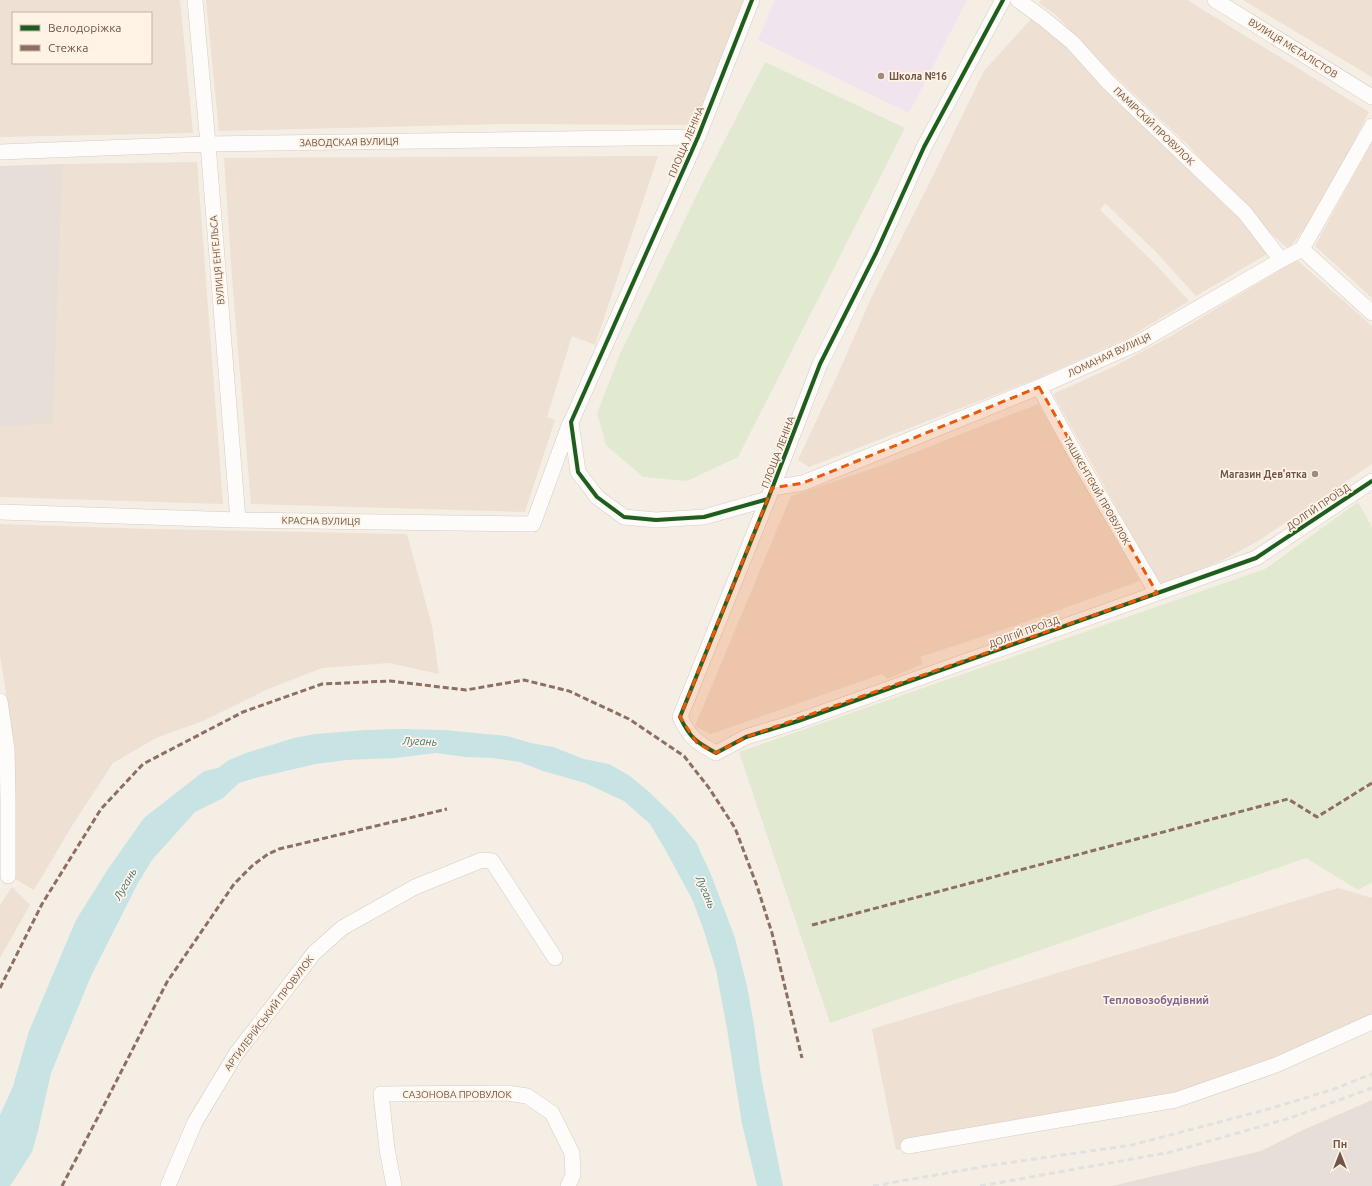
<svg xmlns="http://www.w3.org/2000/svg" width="1372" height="1186" font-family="Ubuntu,sans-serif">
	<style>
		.residential { fill: #eee0d2; fill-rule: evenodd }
		.industrial { fill: #e6ded7 }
		.education { fill: #f0e5ef }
		.green { fill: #e1ead0 }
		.water { fill: #c8e3e4 }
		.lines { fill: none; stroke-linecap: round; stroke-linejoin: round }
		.minor-casing { stroke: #d6cbc4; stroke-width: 16 }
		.minor { stroke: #fefcfb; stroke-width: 15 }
		.rail { stroke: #e3e0e2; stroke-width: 3; stroke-dasharray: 6 4; stroke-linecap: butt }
		.quiet { stroke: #8d6e63; stroke-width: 3; stroke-dasharray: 6 3; stroke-linecap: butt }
		.cycleway-casing { stroke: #fef3e5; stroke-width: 6 }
		.cycleway { stroke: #1b5e20; stroke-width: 4 }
		.marked { fill: #e8590c; fill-opacity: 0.2; stroke: #e8590c; stroke-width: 3; stroke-dasharray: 8 5; stroke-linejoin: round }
		.poi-dot { fill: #9f8b7f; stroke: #fef3e5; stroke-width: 1.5 }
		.labels { text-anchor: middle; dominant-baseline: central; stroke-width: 3.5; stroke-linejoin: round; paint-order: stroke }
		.street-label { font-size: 10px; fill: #705548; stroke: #fef3e5 }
		.poi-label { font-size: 10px; font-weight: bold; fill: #705548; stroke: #fef3e5; text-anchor: start }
		.water-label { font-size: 11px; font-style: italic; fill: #40757c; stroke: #fef3e5 }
		.neighbourhood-label { font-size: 11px; font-weight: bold; fill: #816493; stroke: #fef3e5 }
	</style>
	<rect width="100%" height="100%" fill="#f5eee5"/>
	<path class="residential" d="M0 0H180L193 133 0 137ZM13 13H151V63H13Z
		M206 0H744L694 125 501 124 219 131Z
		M1041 0H1187L1369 112 1317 214 1288 249 1259 222 1188 145 1102 64 1057 16 1039 3Z
		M1243 0H1372V77L1283 24Z
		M1031 19 1067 46 1233 209 1269 253 1196 296 1155 251 1105 203 1100 210 1156 265 1189 301 1128 338 1036 379 809 467 798 460 838 374 872 296 928 186 984 71Z
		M1372 142V298L1315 246Z
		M658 156 595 345 572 336 547 417 555 420 525 512 251 504 233 291 224 158Z
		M197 162 223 504 0 497V427L53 422 63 164Z
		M1297 260 1372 326V464L1258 541 1223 560 1160 586 1053 394 1115 366 1171 336Z
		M1038 404 1140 581 1008 628 920 657 923 664 887 679 882 674 711 734 695 726 791 496 880 466Z
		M0 524 150 529 407 534 432 626 439 674 389 663 322 668 268 689 203 721 156 738 113 763 70 829 34 890 14 878 16 824 15 765 8 705 0 656Z
		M0 763V905L12 887 30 905 0 958Z
		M1338 888 1372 898V1026L1186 1102 896 1150 872 1029Z"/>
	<path class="industrial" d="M63 164 53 423 0 427V166Z
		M1372 1100V1186H1112L1261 1151 1303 1130Z"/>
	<path class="education" d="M775 0H967L909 113 758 40Z"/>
	<path class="green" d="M765 62 905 128 738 457 687 481 643 477 606 445 597 413 620 354 701 186Z
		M1358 502 1372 527V882L1358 890 1306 858 830 1023 739 752 1265 569Z"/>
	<path class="water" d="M400 729 444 730 507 736 531 743 553 747 584 759 609 764 630 776 648 791 672 814 696 842 712 877 735 938 747 986 754 1025 761 1076 783 1186H757L742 1124 727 1029 716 970 704 931 693 901 666 851 650 824 624 801 585 783 543 771 520 762 493 758 466 757 436 753 395 758 346 760 316 764 255 778 239 783 223 798 195 812 152 860 137 885 91 976 51 1073 38 1131 32 1152 10 1186H0V1115L13 1086 29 1031 76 920 108 869 144 818 204 771 218 768 229 760 246 753 294 738 315 734 366 730Z"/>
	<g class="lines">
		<defs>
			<path id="minor" d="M195 0 208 144 238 520
				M752 0 698 137 571 422 578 472 597 497 624 517 656 520 704 517 768 499 820 364 876 253 924 147 1003 0
				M1018 0 1044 19 1072 42 1108 82 1245 213 1281 260
				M1215 0 1372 97
				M0 152 208 144 698 137
				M1302 249 1372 313
				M1039 387 1082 466 1157 593
				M772 488 803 483 1039 387 1136 344 1281 260 1302 249 1372 126
				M768 499 680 717C690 738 696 742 716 753L746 737 798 721 1256 558 1372 481
				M0 512 238 520 533 524 570 423
				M0 701 7 749 8 801V876
				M908 1146 1176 1100 1276 1065 1372 1022
				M168 1186 195 1122 236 1054 314 953 342 928 415 887 482 860 492 861 555 958
				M394 1186 387 1149 381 1094 507 1093 527 1096 552 1113 572 1153 573 1175 568 1186"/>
		</defs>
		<use href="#minor" class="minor-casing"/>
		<use href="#minor" class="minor"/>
		<path class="rail" d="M873 1186 993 1165 1132 1145 1269 1109 1334 1089 1372 1074
			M980 1186 1171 1152 1290 1118 1372 1088"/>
		<path class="quiet" d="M812 925 1288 799 1317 817 1372 783
			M0 988 42 904 101 809 143 764 243 712 322 684 390 681 466 690 524 680 569 691 629 719 684 756 709 788 735 828 757 886 772 933 802 1058
			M62 1186 98 1117 167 982 234 884 253 865 268 854 279 849 447 809"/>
		<defs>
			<path id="cycleway" d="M752 0 698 137 571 422 578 472 597 497 624 517 656 520 704 517 768 499 820 364 876 253 924 147 1003 0
				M768 499 680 717C690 738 696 742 716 753L746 737 798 721 1256 558 1372 481"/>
		</defs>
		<use href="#cycleway" class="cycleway-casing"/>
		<use href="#cycleway" class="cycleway"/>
	</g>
	<path class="marked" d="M1039 387 1157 593 746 737 716 753 697 743 680 717 772 488 803 483Z"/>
	<g class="poi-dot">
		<circle cx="881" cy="76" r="4"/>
		<circle cx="1315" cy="474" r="4"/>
	</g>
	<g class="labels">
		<g class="street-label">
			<text transform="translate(1293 48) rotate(32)">ВУЛИЦЯ МЄТАЛІСТОВ</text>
			<text transform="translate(1154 126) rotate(44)">ПАМІРСКІЙ ПРОВУЛОК</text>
			<text transform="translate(349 142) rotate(-1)">ЗАВОДСКАЯ ВУЛИЦЯ</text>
			<text transform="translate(686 142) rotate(-67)">ПЛОЩА ЛЕНІНА</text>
			<text transform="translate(217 260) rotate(-95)">ВУЛИЦЯ ЕНГЕЛЬСА</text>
			<text transform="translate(1109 355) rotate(-25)">ЛОМАНАЯ ВУЛИЦЯ</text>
			<text transform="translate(778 452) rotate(-69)">ПЛОЩА ЛЕНІНА</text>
			<text transform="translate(1097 491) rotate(60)">ТАШКЄНТСКІЙ ПРОВУЛОК</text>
			<text transform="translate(1318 507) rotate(-34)">ДОЛГІЙ ПРОЇЗД</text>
			<text transform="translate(321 521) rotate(1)">КРАСНА ВУЛИЦЯ</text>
			<text transform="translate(1024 632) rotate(-20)">ДОЛГІЙ ПРОЇЗД</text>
			<text transform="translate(269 1013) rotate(-53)">АРТИЛЕРІЙСЬКИЙ ПРОВУЛОК</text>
			<text x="457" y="1094">САЗОНОВА ПРОВУЛОК</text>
		</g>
		<g class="poi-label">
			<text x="889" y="76">Школа №16</text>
			<text x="1307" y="474" text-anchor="end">Магазин Дев'ятка</text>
		</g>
		<g class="water-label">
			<text transform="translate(420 741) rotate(2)">Лугань</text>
			<text transform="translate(125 884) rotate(-60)">Лугань</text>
			<text transform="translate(706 892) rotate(67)">Лугань</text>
		</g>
		<g class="neighbourhood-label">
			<text x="1156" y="1000">Тепловозобудівний</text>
		</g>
	</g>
	<rect x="12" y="12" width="140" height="52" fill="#fef3e5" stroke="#c5b4a6"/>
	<rect x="20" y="25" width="20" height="6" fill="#1b5e20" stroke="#c5b4a6"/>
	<text x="48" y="32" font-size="12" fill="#705548">Велодоріжка</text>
	<rect x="20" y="45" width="20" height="6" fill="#8d6e63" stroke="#c5b4a6"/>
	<text x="48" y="52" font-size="12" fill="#705548">Стежка</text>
	<g transform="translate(1340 1154)" stroke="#fef3e5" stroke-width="3" paint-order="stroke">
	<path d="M0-3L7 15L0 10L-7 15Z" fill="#705548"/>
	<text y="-6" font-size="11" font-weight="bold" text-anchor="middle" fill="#705548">Пн</text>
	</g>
</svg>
